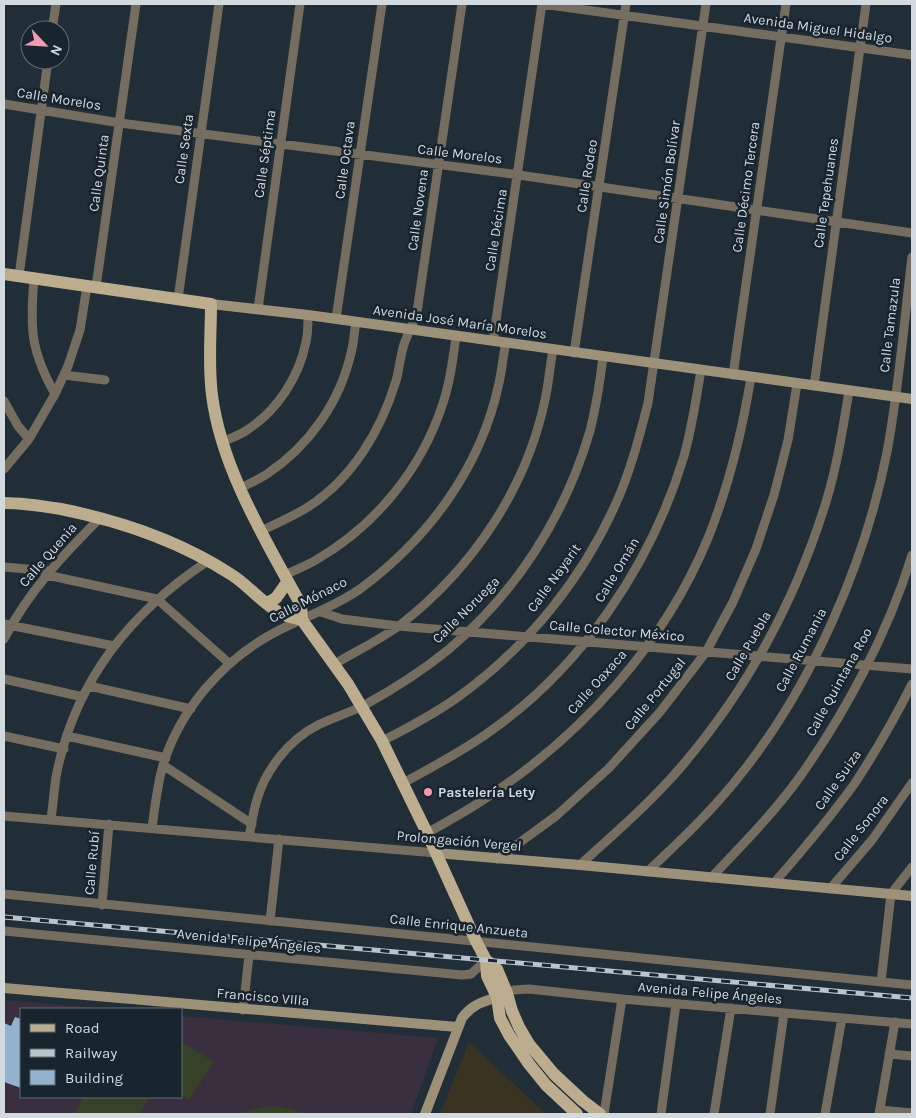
<svg xmlns="http://www.w3.org/2000/svg" width="916" height="1118" font-family="Karla,sans-serif">
	<style>
		.industrial { fill: #3a3322 }
		.education { fill: #3a2f3e }
		.green { fill: #374127 }
		.building { fill: #92b2cd }
		.lines { fill: none; stroke-linecap: round; stroke-linejoin: round }
		.street { stroke: #756d5f; stroke-width: 9 }
		.secondary { stroke: #9e917a; stroke-width: 10 }
		.primary { stroke: #bdad8f; stroke-width: 12 }
		.rail-casing { stroke: #bbc4cb; stroke-width: 5 }
		.rail { stroke: #18242e; stroke-width: 3; stroke-dasharray: 9; stroke-linecap: butt }
		.poi-dot { fill: #f19ab2; stroke: #18242e; stroke-width: 2 }
		.labels { text-anchor: middle; dominant-baseline: central; stroke-width: 5; stroke-linejoin: round; paint-order: stroke }
		.street-label { font-size: 14px; fill: #d2dae0; stroke: #18242e }
		.poi-label { font-size: 14px; font-weight: bold; fill: #d2dae0; stroke: #18242e; text-anchor: start }
	</style>
	<rect width="100%" height="100%" fill="#212e38"/>
	<path class="industrial" d="M469 1042 537 1106 546 1114H440Z"/>
	<path class="education" d="M4 1000 108 1009H21V1097H181V1016L438 1038 411 1114H4Z"/>
	<path class="green" d="M181 1041 214 1062 189 1100 181 1095Z
		M84 1097H146L149 1098 139 1114H74Z
		M277 1106 295 1110 304 1114H236L260 1108Z"/>
	<path class="building" d="M15 1017 21 1019V1088L4 1082V1023L11 1026Z"/>
	<g class="lines">
		<path class="street" d="M542 4 912 55
			M52 30 56 4
			M4 104 120 123 519 175 912 233
			M19 276 48 60
			M34 278C30 327 30 350 55 394
			M96 287 136 4
			M178 299 219 4
			M258 309 300 4
			M336 319 382 4
			M493 341 542 4
			M574 353 626 4
			M64 375 105 380
			M733 375 786 4
			M814 386 866 4
			M4 401 18 426 29 439
			M223 442C231 438 240 435 247 430 277 411 299 377 306 342 308 334 308 324 308 315
			M4 469 29 439 55 394 68 366 80 330 87 286
			M240 488C249 484 259 479 267 474 309 446 340 402 351 353 354 343 354 332 356 322
			M261 531C277 523 294 516 308 507 353 478 381 430 396 381 399 370 400 359 403 348 406 335 414 325 417 312L462 4
			M4 567 50 571
			M47 575 157 599 230 664
			M285 575C295 570 306 566 316 560 375 526 422 469 443 403 450 382 453 359 456 336
			M321 612 342 619 398 626 912 669
			M4 624 114 646
			M4 639C28 592 64 554 101 517
			M335 664C356 651 380 640 400 625 473 568 528 487 546 395 549 380 550 365 553 350
			M4 679 83 697
			M89 686 191 709
			M4 736 64 749
			M67 736 166 758
			M382 741C408 728 434 714 458 697 529 646 586 575 620 494 632 465 640 434 648 403L706 4
			M163 765 252 824
			M403 783C431 768 459 753 485 735 580 670 651 566 684 456 692 428 696 399 701 370
			M4 816 436 853
			M51 819C53 805 54 791 56 777 74 682 129 613 208 561
			M152 828C155 807 157 786 163 765 180 710 222 661 272 634 301 618 333 608 360 589 428 539 481 468 499 383 502 370 503 356 506 342
			M427 833C448 821 469 810 489 796 583 734 665 643 708 538 729 486 742 432 751 377
			M249 837C251 826 253 814 256 803 264 772 288 740 318 725 332 718 348 713 363 706 392 690 422 671 448 650 516 593 565 516 590 431 596 407 600 382 603 357
			M497 859 556 816 609 768 660 712 706 652 733 602 756 549 774 495 788 440 797 384
			M580 865C615 833 651 802 681 767 747 690 796 599 826 502 837 466 843 428 849 391
			M647 872C680 841 713 810 741 774 812 685 865 563 887 452 899 388 904 322 912 257
			M711 878C741 846 773 814 799 778 846 712 888 633 912 555
			M774 883C802 851 830 818 855 783 876 751 895 718 912 684
			M830 889 872 840 912 783
			M4 894 912 985
			M102 905 109 824
			M270 921 279 839
			M4 931 462 975 471 974 486 960
			M881 982 891 894 912 867
			M507 993 513 990 529 989 622 999 912 1024
			M243 1010 249 955
			M889 1054 912 1056
			M880 1110 912 1113
			M604 1114 622 999
			M661 1114 676 1004
			M714 1114 731 1008
			M770 1114 784 1013
			M825 1114 842 1018
			M879 1114 895 1022"/>
		<path class="secondary" d="M211 304 308 315 912 399
			M436 853 580 865 912 896
			M4 988 457 1027
			M425 1114 462 1018C474 1002 485 1002 503 995"/>
		<path class="primary" d="M4 274 211 304C211 334 208 365 212 395 221 468 266 541 301 605L302 620 348 684 382 741 427 833 476 941 486 960 497 969 507 993 512 1011 519 1027 529 1044 554 1074 583 1101 600 1114
			M4 503C23 503 42 506 61 509 121 521 180 541 232 575 249 586 262 603 280 613 286 617 295 618 302 620
			M267 603 276 598 288 581
			M486 960 487 976 497 997 500 1018 509 1035 529 1064 546 1085 577 1114"/>
		<defs>
			<path id="rail" d="M4 917 912 998"/>
		</defs>
		<use href="#rail" class="rail-casing"/>
		<use href="#rail" class="rail"/>
	</g>
	<circle class="poi-dot" cx="428" cy="792" r="5"/>
	<g class="labels">
		<g class="street-label">
			<text transform="translate(818 28) rotate(8)">Avenida Miguel Hidalgo</text>
			<text transform="translate(59 99) rotate(9)">Calle Morelos</text>
			<text transform="translate(184 149) rotate(-82)">Calle Sexta</text>
			<text transform="translate(265 154) rotate(-82)">Calle Séptima</text>
			<text transform="translate(460 154) rotate(7)">Calle Morelos</text>
			<text transform="translate(345 160) rotate(-82)">Calle Octava</text>
			<text transform="translate(99 173) rotate(-82)">Calle Quinta</text>
			<text transform="translate(587 176) rotate(-81)">Calle Rodeo</text>
			<text transform="translate(667 182) rotate(-82)">Calle Simón Bolívar</text>
			<text transform="translate(746 187) rotate(-82)">Calle Décimo Tercera</text>
			<text transform="translate(826 193) rotate(-82)">Calle Tepehuanes</text>
			<text transform="translate(418 210) rotate(-82)">Calle Novena</text>
			<text transform="translate(496 230) rotate(-81)">Calle Décima</text>
			<text transform="translate(460 322) rotate(8)">Avenida José María Morelos</text>
			<text transform="translate(890 325) rotate(-83)">Calle Tamazula</text>
			<text transform="translate(48 555) rotate(-49)">Calle Quenia</text>
			<text transform="translate(617 570) rotate(-59)">Calle Omán</text>
			<text transform="translate(554 578) rotate(-54)">Calle Nayarit</text>
			<text transform="translate(308 600) rotate(-27)">Calle Mónaco</text>
			<text transform="translate(466 610) rotate(-45)">Calle Noruega</text>
			<text transform="translate(617 631) rotate(5)">Calle Colector México</text>
			<text transform="translate(748 646) rotate(-60)">Calle Puebla</text>
			<text transform="translate(801 650) rotate(-62)">Calle Rumania</text>
			<text transform="translate(597 682) rotate(-48)">Calle Oaxaca</text>
			<text transform="translate(839 682) rotate(-61)">Calle Quintana Roo</text>
			<text transform="translate(655 694) rotate(-51)">Calle Portugal</text>
			<text transform="translate(838 780) rotate(-55)">Calle Suiza</text>
			<text transform="translate(861 828) rotate(-52)">Calle Sonora</text>
			<text transform="translate(459 841) rotate(5)">Prolongación Vergel</text>
			<text transform="translate(92 863) rotate(-85)">Calle Rubí</text>
			<text transform="translate(459 926) rotate(6)">Calle Enrique Anzueta</text>
			<text transform="translate(249 941) rotate(6)">Avenida Felipe Ángeles</text>
			<text transform="translate(710 993) rotate(5)">Avenida Felipe Ángeles</text>
			<text transform="translate(263 997) rotate(5)">Francisco VIlla</text>
		</g>
		<g class="poi-label">
			<text x="438" y="792">Pastelería Lety</text>
		</g>
	</g>
	<rect width="916" height="1118" fill="none" stroke="#d2dae0" stroke-width="10"/>
	<rect x="20" y="1008" width="162" height="90" fill="#18242e" stroke="#626d75"/>
	<rect x="30" y="1024" width="25" height="8" fill="#bdad8f" stroke="#626d75"/>
	<text x="65" y="1033" font-size="15" fill="#d2dae0">Road</text>
	<rect x="30" y="1049" width="25" height="8" fill="#bbc4cb" stroke="#626d75"/>
	<text x="65" y="1058" font-size="15" fill="#d2dae0">Railway</text>
	<rect x="30" y="1070" width="25" height="15" fill="#92b2cd" stroke="#626d75"/>
	<text x="65" y="1083" font-size="15" fill="#d2dae0">Building</text>
	<g transform="translate(45 45) rotate(115)"><circle r="24" fill="#18242e" stroke="#626d75"/>
	<path d="M0-4L9 19L0 12L-9 19Z" fill="#f19ab2"/>
	<text y="-8" font-size="14" font-weight="bold" text-anchor="middle" fill="#d2dae0">N</text>
	</g>
</svg>
